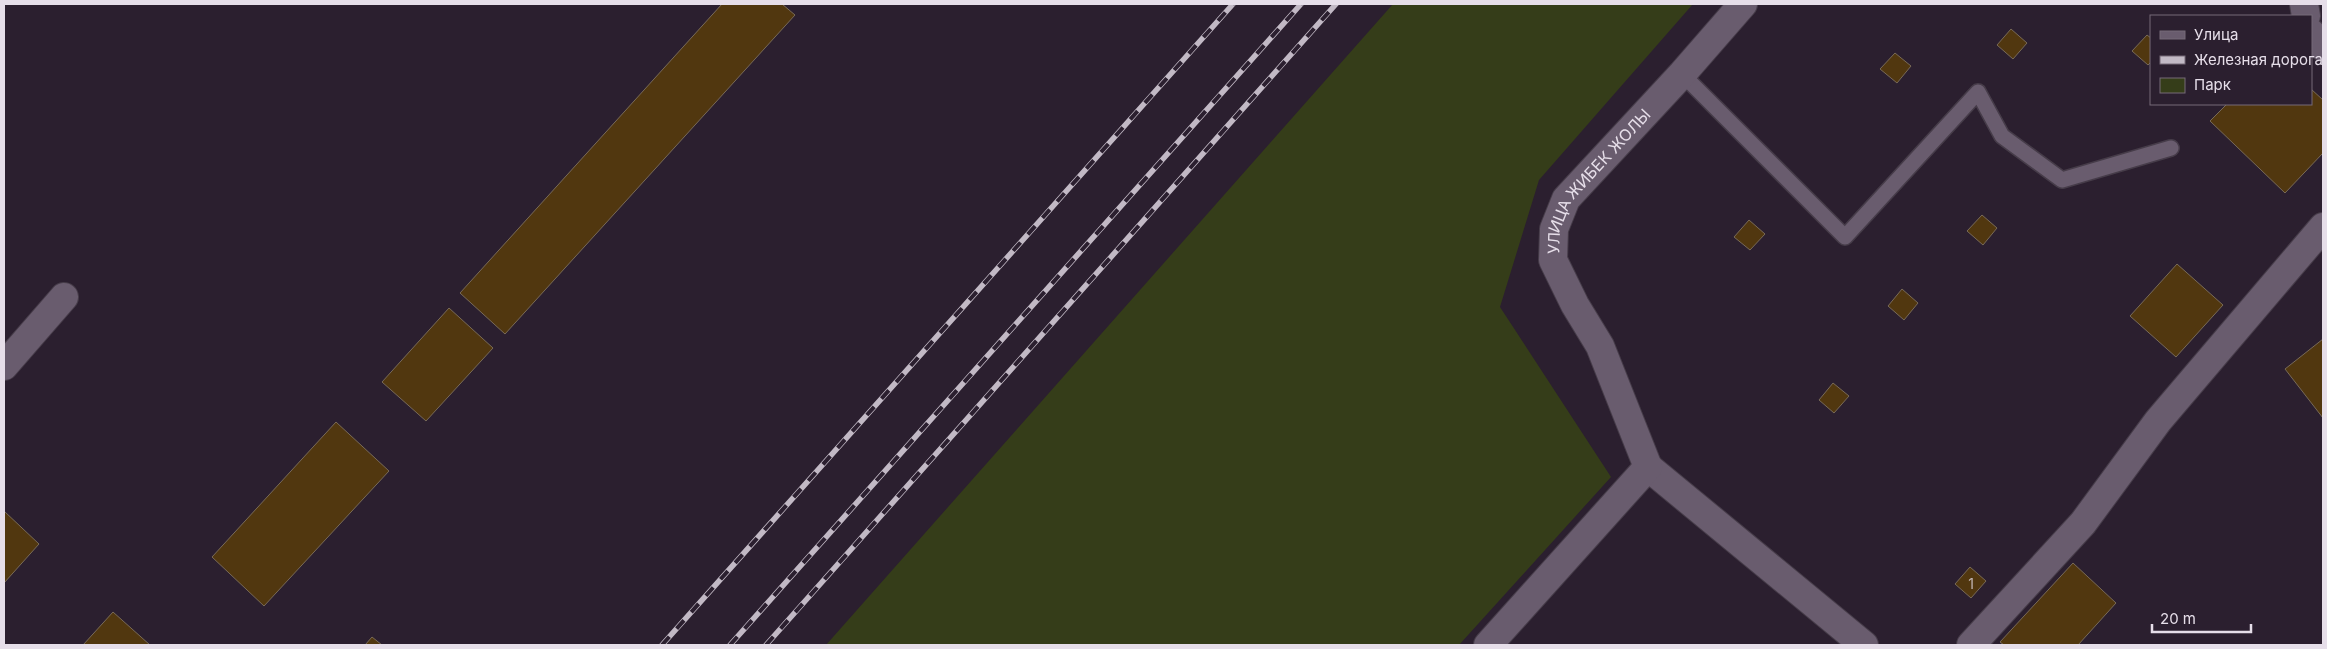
<svg xmlns="http://www.w3.org/2000/svg" width="2327" height="649" font-family="Inter,sans-serif">
	<style>
		.green { fill: #353d19 }
		.building { fill: #51370f; stroke: #786a58 }
		.lines { fill: none; stroke-linecap: round; stroke-linejoin: round }
		.service-casing { stroke: #463c49; stroke-width: 18 }
		.minor-casing { stroke: #463c49; stroke-width: 30 }
		.service { stroke: #695c6e; stroke-width: 15 }
		.minor { stroke: #695c6e; stroke-width: 28 }
		.rail-casing { stroke: #c2b9c5; stroke-width: 5.5 }
		.rail { stroke: #2b1f2f; stroke-width: 4; stroke-dasharray: 11; stroke-linecap: butt }
		.labels { text-anchor: middle; dominant-baseline: central; stroke-width: 4; stroke-linejoin: round; paint-order: stroke }
		.number-label { font-size: 14px; fill: #c1b4b2 }
		.street-label { font-size: 16px; fill: #e6dee9; stroke: #2b1f2f }
	</style>
	<rect width="100%" height="100%" fill="#2b1f2f"/>
	<path class="green" d="M1393 4H1693L1539 180 1500 307 1611 477 1459 645H826Z"/>
	<path class="building" d="M722 4H782L795 15 505 334 460 293Z
		M2011 29 2027 43 2013 59 1997 45Z
		M2147 35 2151 38V62L2148 65 2132 51Z
		M1895 53 1911 66 1897 83 1880 69Z
		M2311 89 2323 100V153L2285 193 2210 121 2227 104H2311Z
		M1982 215 1997 228 1983 245 1967 231Z
		M1749 220 1765 234 1750 250 1734 237Z
		M2177 264 2223 305 2176 357 2130 316Z
		M1902 289 1918 303 1904 320 1888 306Z
		M449 308 493 348 426 421 382 382Z
		M2323 339V418L2285 369Z
		M1833 383 1849 396 1834 413 1819 400Z
		M336 422 389 471 264 606 212 557Z
		M4 511 39 544 4 583Z
		M2073 563 2116 603 2078 645H2004L2000 642Z
		M1970 567 1986 581 1971 598 1955 584Z
		M113 612 150 645H83Z
		M372 637 382 645H365Z"/>
	<g class="lines">
		<defs>
			<path id="service" d="M1682 74 1845 237 1978 92 2002 136 2062 180 2171 148"/>
			<g id="minor">
				<path d="M2304 4 2306 16"/>
				<path d="M2311 33 2323 47"/>
				<path d="M4 366 64 297"/>
				<path d="M1648 467 1864 645"/>
				<path id="s1" d="M1488 645 1648 467 1600 346 1575 305 1553 260 1554 229 1566 199 1682 74 1743 4"/>
				<path d="M1971 645 2083 523 2158 421 2323 227"/>
			</g>
		</defs>
		<use href="#service" class="service-casing"/>
		<use href="#minor" class="minor-casing"/>
		<use href="#service" class="service"/>
		<use href="#minor" class="minor"/>
		<defs>
			<path id="rail" d="M662 645 1233 4
				M730 645 1301 4
				M766 645 1336 4"/>
		</defs>
		<use href="#rail" class="rail-casing"/>
		<use href="#rail" class="rail"/>
	</g>
	<g class="labels">
		<g class="number-label">
			<text x="1971" y="583">1</text>
		</g>
		<g class="street-label">
			<text stroke="none"><textPath href="#s1" startOffset="562">УЛИЦА ЖИБЕК ЖОЛЫ</textPath></text>
		</g>
	</g>
	<rect width="2327" height="649" fill="none" stroke="#e6dee9" stroke-width="10"/>
	<rect x="2150" y="15" width="162" height="90" fill="#2b1f2f" stroke="#766b79"/>
	<rect x="2160" y="31" width="25" height="8" fill="#695c6e" stroke="#766b79"/>
	<text x="2194" y="40" font-size="15" fill="#e6dee9">Улица</text>
	<rect x="2160" y="56" width="25" height="8" fill="#c2b9c5" stroke="#766b79"/>
	<text x="2194" y="65" font-size="15" fill="#e6dee9">Железная дорога</text>
	<rect x="2160" y="78" width="25" height="15" fill="#353d19" stroke="#766b79"/>
	<text x="2194" y="90" font-size="15" fill="#e6dee9">Парк</text>
	<path d="M2152 624v8h99v-8" fill="none" stroke="#e6dee9" stroke-width="2.5"/>
	<text x="2160" y="624" font-size="15" fill="#e6dee9" stroke="#2b1f2f" stroke-width="4" paint-order="stroke">20 m</text>
</svg>
